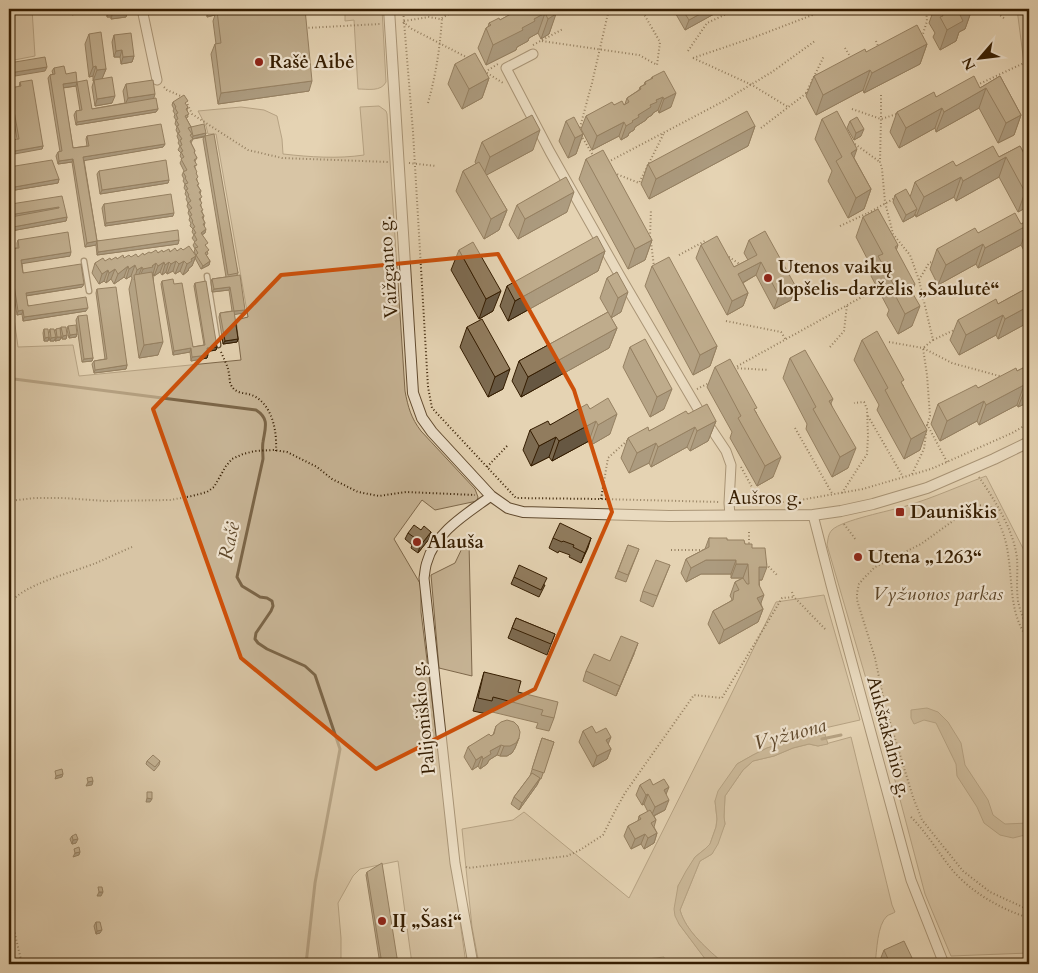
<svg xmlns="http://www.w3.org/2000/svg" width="1038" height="973" font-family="Cardo,serif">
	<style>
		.green { fill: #c7b495; stroke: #7e684b }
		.water { fill: #a99576; stroke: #7b6547 }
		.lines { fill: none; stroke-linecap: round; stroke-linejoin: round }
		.stream { stroke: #7b6547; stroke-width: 3 }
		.service-casing { stroke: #614a2e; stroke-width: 7 }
		.minor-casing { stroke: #614a2e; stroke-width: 11 }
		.tertiary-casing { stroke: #614a2e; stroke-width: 12 }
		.path { stroke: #351d01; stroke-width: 2; stroke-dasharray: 1 2.5; stroke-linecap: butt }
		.service { stroke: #eee2ce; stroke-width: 4.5 }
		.minor { stroke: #eee2ce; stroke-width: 9 }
		.tertiary { stroke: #eee2ce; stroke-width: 10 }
		.wall { fill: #7d6b51; stroke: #351d01 }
		.shaded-wall { fill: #665742; stroke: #351d01 }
		.building { fill: #917c5e; stroke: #351d01 }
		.marked { fill: none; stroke: #cd500a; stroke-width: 4; stroke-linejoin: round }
		.poi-dot { fill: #8f2418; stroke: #eee2ce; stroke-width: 2 }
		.labels { text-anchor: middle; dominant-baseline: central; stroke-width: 4.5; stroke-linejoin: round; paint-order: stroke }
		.poi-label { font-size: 19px; font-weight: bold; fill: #351d01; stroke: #eee2ce; text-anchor: start }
		.street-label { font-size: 19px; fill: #351d01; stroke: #eee2ce }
		.park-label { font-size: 19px; font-style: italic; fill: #5a4326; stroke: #eee2ce }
		.water-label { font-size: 20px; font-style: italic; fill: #5e472a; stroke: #eee2ce }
	</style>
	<rect width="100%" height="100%" fill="#e5d3b3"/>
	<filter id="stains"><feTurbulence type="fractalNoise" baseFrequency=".004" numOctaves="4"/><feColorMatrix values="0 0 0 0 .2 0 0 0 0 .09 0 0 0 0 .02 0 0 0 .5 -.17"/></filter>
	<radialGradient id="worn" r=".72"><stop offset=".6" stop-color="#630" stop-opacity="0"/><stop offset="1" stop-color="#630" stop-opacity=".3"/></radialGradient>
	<path class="green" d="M9 9H32L35 56 9 61Z
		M345 9H382L386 82C381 92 368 89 358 89L354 20 345 21Z
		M1017 9H1029V82L1025 71Z
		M379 106 386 111 387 114 405 391C408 407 411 418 421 431L475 489 478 497 477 501 435 510 422 500 394 539 421 585V612L456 893 466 964H412L398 861 360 869 353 876 338 903 341 938V964H9V281L18 347 73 345 79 376 241 360 236 320 248 317 216 134H208L206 126 198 111 241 107 264 110 277 116 282 139 283 154C310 157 338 159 364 155L360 107Z
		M986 476 1029 560V953L951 956 925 894 888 754 827 545C828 540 828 534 832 530 842 520 890 511 906 506 933 498 959 486 986 476Z
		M465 542 469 543 472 676 439 668 431 575 455 563Z
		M824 595 860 720 816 730 804 737 767 748 753 755 737 764 715 801 717 819 716 827 710 844 705 849 695 857 678 886 679 924 709 964H665L664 957 606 964H479L472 927 462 829 513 820 524 812 629 898 728 701 776 602Z
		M851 737 892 905 895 912C894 913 888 915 887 916 877 925 877 951 875 964H724C708 949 686 932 680 910L700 861 712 854 725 824 724 817 725 796 743 770 753 761 774 756 793 748 809 744 818 746Z"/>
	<path class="water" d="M927 708 938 712 948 722 961 743 965 765 988 800 993 815 1005 824 1029 823V834L1013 838 1000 835 984 823 977 807 957 776 956 764 936 723 924 720 914 724 911 718V710Z
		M823 728 828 744 818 746 809 744 793 748 774 756 753 761 743 770 725 796 724 817 725 824 718 844 712 854 700 861 680 910C686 932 708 949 724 964H709L679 924 675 916 674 909 678 886 686 871 695 857 705 849 710 844 716 827 717 819 715 801 718 791 737 764 753 755 767 748 804 737 816 730Z"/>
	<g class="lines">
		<path class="stream" d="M9 368 14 379 256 410C270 419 265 428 263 442 262 447 263 453 263 459L237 577 242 586 260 597 267 598 272 601 273 606 271 611 256 633 255 639 258 643 267 649 305 666 315 675 340 749 315 883 306 964
			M822 739 841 735"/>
		<defs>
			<path id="service" d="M84 261 89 291
				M207 276 218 345"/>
			<path id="minor" d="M142 9 157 80
				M533 54 506 68 550 152 620 276 698 409 726 451 731 465 729 503 730 515
				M813 515 831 585 911 880 944 964
				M473 964 455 863 424 578C425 573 425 567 427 562 435 532 468 513 491 496"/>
			<path id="tertiary" d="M389 9 413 393 422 418 432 432 491 496 508 508 523 512 669 516 813 515 841 511 873 504 927 488 994 459 1029 442"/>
		</defs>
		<use href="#service" class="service-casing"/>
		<use href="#minor" class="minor-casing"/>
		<use href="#tertiary" class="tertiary-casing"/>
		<path class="path" d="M403 9 413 132 428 387 432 408 516 498 601 499 720 502
			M992 9 1005 19
			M404 21 429 17 440 19 458 9
			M403 22 412 29 468 58
			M305 28 380 24
			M922 37 927 21 926 9
			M542 41 639 55 657 65 660 42 641 9
			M876 41 878 46 877 47
			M533 45 563 29
			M845 48 851 58
			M688 51 707 23 737 9
			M693 58 755 37 815 14 839 9
			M693 58 752 85 788 107
			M484 71 503 83
			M485 72 498 64
			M977 85 1024 63 1029 65
			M164 87 167 90 183 97
			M806 93 824 56
			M881 95V119L880 162 882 169 885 202 893 234 910 255 919 280 933 340 923 348 927 375 930 416 926 429
			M186 101 192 114 248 150 282 158 389 162
			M428 103C436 74 440 48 442 18
			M852 109 881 119 897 114
			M761 128 808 92
			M579 131 592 83 609 9
			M581 135 594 157
			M852 142 880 162
			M608 162 722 102 772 72 815 41
			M409 163 436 166
			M614 173 639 183 664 133
			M868 213 895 198
			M840 226 868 213
			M650 237 651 209
			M651 242 654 267
			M679 255 705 241 708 243
			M726 255 741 265
			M919 280 929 263 934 261
			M726 321 781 332 786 340
			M933 340 954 330
			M889 342 923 348 952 363 1003 377
			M830 347 844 331 847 305
			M221 352C224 359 228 366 229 374 230 377 229 382 231 385 236 395 246 392 254 396 273 406 277 432 276 451
			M734 368 869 293
			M734 368 769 370
			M697 389 711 382
			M868 416 903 477
			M927 424 947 462
			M795 428 833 495
			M487 467 507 446
			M741 467 760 502
			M912 474 924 449 926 434
			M979 477C995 501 1013 528 1017 558 1018 572 1016 587 1018 601 1020 611 1024 621 1029 630
			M842 493 867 454 868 436 867 409 864 402 854 403
			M601 499 608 458 629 439
			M9 501 35 498H63L106 501 170 500 192 496 207 492 214 487 226 466 232 459 243 454 255 451 273 450 287 452 317 467 332 479 358 492 379 496 406 492 475 495
			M737 503 789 502 863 489 931 469 1012 433 1029 423
			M844 524 856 540
			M749 532V546
			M671 550H704
			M766 564 777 575
			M792 592 794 597 826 630
			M9 605C20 585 74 572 96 563 108 558 120 552 132 547
			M1029 640C1009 615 1013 584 1008 554 1006 537 999 521 990 506L975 505 921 544 875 567 864 578 859 584 857 593V600L875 658 885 706 913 797 922 820 963 871 990 892 1029 910
			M911 817C928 834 939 854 954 872 974 894 1001 909 1029 918
			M466 867 468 868 567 856 580 850 603 835 615 811 625 793 694 695 722 698 782 598 794 597
			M9 909 22 964"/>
		<use href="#service" class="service"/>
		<use href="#minor" class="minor"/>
		<use href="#tertiary" class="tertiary"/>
	</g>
	<path class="wall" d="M106 9H129L126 17 111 19V17H107Z
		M206 9H305L309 91 218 104 211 54 215 44H216L213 21 215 15 207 17Z
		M518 9H557L549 34 541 39 538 33 529 38 528 41 517 47 516 50 486 65 478 48 486 28 488 27 489 23 500 20 515 12V10Z
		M673 9H723L685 30Z
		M934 9H972L965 29 959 32 956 41 940 50 933 37 935 33 929 23Z
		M89 34 106 69 102 78 112 103 95 106 92 87 94 80 93 81V76L89 77 85 44Z
		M114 35 134 56 132 62 121 64 120 57H114L112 42Z
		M927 44 920 64 864 93 863 90 816 115 806 96 814 76 866 52Z
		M455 64 489 78 482 98 462 109 448 84Z
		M54 68 66 74 77 82 92 109 125 103 123 91 126 84 153 99 158 109 156 112 76 125 74 115 76 111H80L76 86 63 88 73 148 87 146 86 139 87 136 165 144 163 147 84 160 97 241 179 240 178 244 97 255 96 245 85 247 72 162 58 164 56 156 58 152H60L48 78 50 75 53 74 52 71Z
		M1000 76 1021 115 1014 135 998 143 979 108 936 132 935 128 899 148 890 132 897 112 936 97 980 88Z
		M652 77 671 107 659 113 658 110 653 113 652 115 647 118 646 120 635 127 634 130 629 133 628 136 621 140 619 136 592 150 581 129 586 116 614 105H624L625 104 627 98 639 90 640 87 644 85 645 82 651 79Z
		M20 82 43 146 42 149 17 139 9 91 10 88 19 87Z
		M173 102 186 105 188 107 187 110 188 117 186 118 191 127 206 133 205 136 238 273 237 275 244 313 234 314 238 339 237 342 223 344 219 317 220 313 232 311 229 290 212 292 211 282 212 279 226 277 203 139 204 137 193 139 191 143 195 151 194 153 197 158 195 161V168L198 186 201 191 200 194 201 206 202 212 204 216 203 219 205 223 204 226 205 233 202 235 206 247 208 254 206 255 210 261 209 265 201 269 195 258 192 266 189 268 188 271 183 275 180 271 175 274 173 271 167 274 166 272 162 275 160 272 154 276 153 274 158 355 139 358 129 289 132 278 131 276 126 279 124 277 114 284 111 279 106 283 104 281 99 284 92 273 95 263 124 258 138 257 151 253 183 250 195 256 196 255 194 252 195 249 193 245 195 242 192 238 194 235 192 232 193 229 190 226 191 223 189 220 190 217 188 213 189 210 187 206 188 203 186 199 187 197 185 194 186 191 184 188 185 184 183 181 184 179 182 175 184 171 180 163 182 159 180 156 181 153 178 150 180 146 178 143 179 141 177 136 178 134 176 130 177 127 175 124 176 120 174 117 175 114 173 111 174 109 172 105Z
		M822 119 854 158 871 189 864 209 848 218 828 181 832 171 815 139Z
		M566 121 583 134 576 154 568 158 559 141Z
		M850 121 861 136 854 140 847 128Z
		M755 126 748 146 649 199 641 184 648 164Z
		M482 142 533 150 486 175 507 210 499 230 484 239 456 191 463 171 476 164 475 162Z
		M1020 146 1029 163V206L1018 212 999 177 956 201 954 197 916 217 915 214 914 216 903 222 893 202 895 195 910 197 915 182 956 166 999 157Z
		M586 159 652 240 645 260 628 269 579 179Z
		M9 167 59 179 58 183 9 191 11 204 67 217 66 221 11 231 10 220V218H9Z
		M99 171 169 180 168 183 100 194 97 174Z
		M104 204 173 216 105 226 102 208Z
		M517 205 567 212 518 239 509 225Z
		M863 217 898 245 896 251 912 292V326L898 334 887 315 889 310 871 276 873 270 856 237Z
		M1029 220V260L1021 245 978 268 976 264 938 285 930 269 937 249 978 233 1021 224Z
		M18 240 70 256 22 263 23 273 84 284 82 287 26 296 28 306 86 311 23 321 22 314 17 315 9 262V249L17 248V243Z
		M749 240 796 287 791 300 774 309 756 275 743 283 748 293 743 306 727 315 696 258 701 245 734 267 748 260 744 253Z
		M459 250 493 311 479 319 451 270Z
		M605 251 598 271 508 321 500 306 507 286Z
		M652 266 717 346 710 366 693 375 645 286Z
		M617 272 621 312 611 318 617 328 609 348 521 397 512 381 519 361 608 312 600 298 607 278Z
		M162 281 174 284 193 347 204 345 194 286 195 283 217 347 216 350 207 351V358L191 361 190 352 173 355 161 284Z
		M1029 287V322L998 339 996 335 959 355 950 340 958 320 998 304Z
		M97 289 127 365 126 369 94 373 92 364 94 361 105 359 96 293Z
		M78 316 93 358 92 361 82 362 76 320Z
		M68 326 77 334 76 337 69 338 67 330Z
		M61 327 67 335 66 339H62L60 333V340L55 341V339L54 341H50L49 337 48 341H44L43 333 44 329 49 333 50 329 55 331 56 329 60 330Z
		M467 327 503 389 488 397 460 347Z
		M862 340 903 385 920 450 904 459 877 410 879 405 854 360Z
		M630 347 664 409 650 417 623 367Z
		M790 358 833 399 831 403 848 468 832 477 806 429 807 424 783 378Z
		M1029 365V402L1018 407 1017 405 979 425 977 421 940 441 931 424 938 404 978 388 1017 371Z
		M715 367 756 412 773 477 757 486 730 438 732 432 707 387Z
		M590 409 610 434 591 445 589 441 552 461 549 457 531 466 523 450 530 430 550 425Z
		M688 414 716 421 708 441 690 451 687 447 651 467 649 463 629 473 621 458 628 438 649 431Z
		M421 530 431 532 429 539 418 553 411 548 412 545 405 539 408 533Z
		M553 538H591L581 563 569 557 570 555 559 551 558 553 549 548Z
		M709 538 727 540 745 544 752 548 762 580H759L761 604 763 609 758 622 719 644 708 624 713 611 731 601 732 599 730 596 735 582 743 578H731V574H701L686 582 681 573 686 559 705 549Z
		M628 545 639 549 626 582 615 578Z
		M670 565 653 607 640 601 643 591Z
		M514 577 545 585 539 597 511 584Z
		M516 618 555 634 547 655 508 638Z
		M634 654 616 696 583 681 586 671 610 661Z
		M484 672 518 692 554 718 549 731 536 728 538 723 488 711 487 714 473 711 480 686Z
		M496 726 519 738 515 748 512 753 507 756H500L497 755 489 760 487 764 480 769 478 766 472 770 464 757 468 747 493 735Z
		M583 731 596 733 608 744 611 749 607 759 593 767 579 742Z
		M542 738 554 742 541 779H540L537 785 519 810 511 804 514 797 530 776Z
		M147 761H160L159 765 154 771 146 764Z
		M640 785H653L666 795 665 810 654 816 656 820 654 827 657 833 654 843 644 849 641 844 631 849 624 836 628 826 638 821 639 816 648 812 644 804 642 805 636 795Z
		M72 836 76 843 72 844 70 839Z
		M367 872 398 964H380L366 875Z
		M96 922 100 933 96 934 94 926Z
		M884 950 913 960 912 964H876L881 962 880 960Z"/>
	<path class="shaded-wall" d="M210 9H247L217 11 215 15 207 17Z
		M554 9H557L554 15 556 14 549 34 541 39 548 19Z
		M709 9H723L685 30 689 20Z
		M972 9 965 29 959 32 956 41 940 50 947 30 960 15Z
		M82 10 80 13 72 15 73 12Z
		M113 10 111 17H107L109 11Z
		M128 10 126 17 111 19 113 12Z
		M545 13 538 33 529 38 528 41 517 47 516 50 486 65 493 45 522 28 534 19Z
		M927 44 920 64 864 93 872 73Z
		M122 50 120 57H114L116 51Z
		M134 56 132 62 121 64 123 57Z
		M96 66 93 76 89 77 93 67Z
		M47 67 45 71 9 77V73Z
		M106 69 102 79 93 81 97 70Z
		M870 70 863 90 816 115 823 95Z
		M489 78 482 98 462 109 469 89Z
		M312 81 309 91 218 104 221 93Z
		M77 82 76 86 61 88 63 84Z
		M986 88 979 108 936 132 944 112Z
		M676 93 671 107 659 113 664 99Z
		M155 94 153 101 125 105 128 98Z
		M115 96 112 103 95 106 97 99Z
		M663 97 658 110 653 113 652 115 647 118 646 120 635 127 634 130 629 133 628 136 621 140 626 126 656 100Z
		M942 108 935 128 899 148 906 128Z
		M158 109 156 112 76 125 77 122Z
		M1021 115 1014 135 998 143 1006 123Z
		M624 122 619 136 592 150 597 136Z
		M755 126 748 146 649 199 656 179Z
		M864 129 861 136 854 140 856 133Z
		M540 130 533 150 483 177 490 157Z
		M206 133 205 136 192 139 193 136Z
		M583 134 576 154 568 158 575 138Z
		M165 144 163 147 82 161 83 157Z
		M43 146 42 149 9 155V152Z
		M857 149 850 169 851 153Z
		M1006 157 999 177 956 201 963 181Z
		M73 159 72 162 58 164 59 161Z
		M961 177 954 197 916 217 924 197Z
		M59 179 58 183 9 191V188Z
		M169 180 168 183 100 194 102 190Z
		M871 189 864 209 848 218 856 198Z
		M1029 190V206L1018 212 1025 192Z
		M574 192 567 212 518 239 525 219Z
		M59 207 58 210 9 218V215Z
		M917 209 914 216 903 222 906 215Z
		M507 210 499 230 484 239 491 219Z
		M174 213 173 216 105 226 106 223Z
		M67 217 66 221 11 231 13 227Z
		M1028 225 1021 245 978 268 985 248Z
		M206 229 205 233 199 236 201 233Z
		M179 240 178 244 97 255 98 252Z
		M652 240 645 260 628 269 635 249Z
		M97 241 96 245 85 247 87 243Z
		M983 244 976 264 938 285 946 265Z
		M605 251 598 271 508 321 515 301Z
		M71 252 70 256 20 264 21 260Z
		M196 256 192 266 189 268 188 271 183 275 187 264 191 259Z
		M176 261 173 271 167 274 171 264Z
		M184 261 180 271 175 274 179 264Z
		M210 261 209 265 201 269 203 266Z
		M164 262 160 272 154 276 158 266Z
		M169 262 166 272 162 275 165 265Z
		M761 262 756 275 733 288 738 274Z
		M156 263 153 274 139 279 143 269 152 266Z
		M135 265 131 276 126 279 129 269Z
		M128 266 124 277 114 284 118 274Z
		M142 267 138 277 134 280 137 270Z
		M115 269 111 279 106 283 109 273Z
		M108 270 104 281 99 284 102 274Z
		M84 284 82 287 24 296 26 293Z
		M915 284 907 304 909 287Z
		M230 287 229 290 212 292 214 289Z
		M796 287 791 300 774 309 779 296Z
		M501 291 493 311 479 319 486 299Z
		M628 292 621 312 611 318 618 298Z
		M748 293 743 306 727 315 732 301Z
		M920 306 912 326 898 334 905 314Z
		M1029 306V322L998 339 1005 319Z
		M88 308 86 311 23 321 24 317Z
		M23 310 22 314 17 315 18 311Z
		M245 310 244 313 232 315 234 311Z
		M1003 315 996 335 959 355 966 335Z
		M617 328 609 348 521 397 528 377Z
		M77 334 76 337 69 338 70 335Z
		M67 335 66 339H62L63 336Z
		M49 337 48 341H44L45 338Z
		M56 337 54 341H50L51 338Z
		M57 337H61L60 340 55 341Z
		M238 339 237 342 223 344 225 341Z
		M163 342 158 355 139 358 144 345Z
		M717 346 710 366 693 375 700 355Z
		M217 347 216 350 206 352 207 348Z
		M191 348 190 352 173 355 174 351Z
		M208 355 207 358 191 361 192 357Z
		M93 358 92 361 82 362 84 359Z
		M127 365 126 369 94 373 95 370Z
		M510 369 503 389 488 397 495 377Z
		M1024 385 1017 405 979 425 986 405Z
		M1029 386V402L1018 407 1026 387Z
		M672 389 664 409 650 417 657 397Z
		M984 401 977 421 940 441 947 421Z
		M617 414 610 434 591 445 598 425Z
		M596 421 589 441 552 461 559 441Z
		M716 421 708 441 690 451 697 431Z
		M695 427 687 447 651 467 658 447Z
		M927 430 920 450 904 459 911 439Z
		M556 437 549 457 531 466 539 446Z
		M656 443 649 463 629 473 637 453Z
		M856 448 848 468 832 477 840 457Z
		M781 457 773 477 757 486 765 466Z
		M431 532 429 539 418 553 420 546Z
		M591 538 588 548 581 563Z
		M706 560H736L731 574H701L686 582 691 568Z
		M736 564H748L743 578H731Z
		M759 567H767L762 580H754Z
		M764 595 759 608 757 598Z
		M763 609 758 622 719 644 724 630Z
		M638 643 634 654 616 696 620 686Z
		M611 737 607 747 606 740Z
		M519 738 515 748 512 753 507 756H500L504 746Z
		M501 745 497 755 489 760 487 764 480 769 483 759 490 751Z
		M611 749 607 759 593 767 597 756Z
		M482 756 478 766 472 770 476 760Z
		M63 774 62 777 55 779 56 776Z
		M540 778 537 785 519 810 522 803Z
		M93 781 92 785 86 786 88 782Z
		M669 787 665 797 664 790Z
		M648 794 644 804 642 805 646 795Z
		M147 798 152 799 150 802H146Z
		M669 800 665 810 651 817 655 807Z
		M657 833 654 843 644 849 648 838Z
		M645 834 641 844 631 849 635 839Z
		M78 839 76 843 72 844 73 840Z
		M80 852 79 855 73 857 75 853Z
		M99 892H103L101 896H97Z
		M102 930 100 933 96 934 97 931Z
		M913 960 912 964H904Z"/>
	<path class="building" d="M73 9H82V10L73 12Z
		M109 9H128V10L113 12V10L109 11Z
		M232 9H305L312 81 221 93 215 44 221 43 217 11Z
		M518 9H554L556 14 548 19 545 13 534 19 535 21 522 28 523 30 493 45 486 28 491 25 489 23 499 18 500 20 516 11 515 10Z
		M682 9H709L689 20Z
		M940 9H972L960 15 963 21 947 30 940 17 943 16Z
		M917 25 927 44 872 73 870 70 823 95 814 76 865 49 866 52Z
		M101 32 106 69 97 70 96 66 93 67 89 34Z
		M131 33 134 56 123 57 122 50 116 51 114 35Z
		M475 53 489 78 469 89 455 64Z
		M45 57 47 67 9 73V63Z
		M64 66 66 74 76 72 77 82 87 80 92 109 156 98 158 109 77 122 76 111 82 110 77 82 63 84 73 148 89 146 87 136 161 124 165 144 83 157 97 241 178 230 179 240 98 252 97 241 87 243 73 159 59 161 58 152 62 151 50 75 55 74 54 68Z
		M664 71 676 93 664 99 663 97 656 100 657 102 650 105 651 107 638 115 639 117 632 121 633 122 626 126 624 122 597 136 586 116 612 102 614 105 622 101 624 105 629 102 627 98 641 89 640 87 646 84 645 82 653 78 652 77Z
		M974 76 980 88 1000 76 1021 115 1006 123 986 88 944 112 942 108 906 128 897 112 934 92 936 97Z
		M112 77 115 96 97 99 94 80Z
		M32 80 43 146 9 152V140L19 139 10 88 21 86 20 82Z
		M153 80 155 94 128 98 126 84Z
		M184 95 188 101 185 103 188 107 186 109 189 114 185 116 191 127 188 128 192 134 190 135 193 139 190 141 195 151 194 152 197 158 194 160 197 165 194 166 197 172 196 173 198 177 196 179 199 184 197 185 201 191 199 192 202 197 199 199 202 203 200 205 203 210 201 211 204 216 202 217 205 223 203 224 206 229 201 233 208 243 205 245 209 250 205 253 210 261 203 266 196 255 198 253 195 248 198 247 194 242 197 240 194 234 196 233 193 228 195 227 192 222 193 221 190 216 192 215 189 210 192 208 188 203 191 201 188 196 189 195 186 190 188 189 185 184 188 183 185 178 186 177 183 172 187 170 181 159 184 157 181 152 183 151 180 146 182 145 180 140 182 139 178 133 180 132 177 126 179 125 176 120 178 119 176 114 178 113 175 108 176 107 173 102Z
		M747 111 755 126 656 179 648 164Z
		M837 111 857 149 851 153 871 189 856 198 836 161 842 157 822 119Z
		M532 115 540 130 490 157 482 142Z
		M574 117 583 134 575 138 566 121Z
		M857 117 864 129 856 133 850 121Z
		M204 124 206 133 193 136 191 127Z
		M214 134 238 273 228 275 205 136Z
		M993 146 999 157 1020 146 1029 163V190L1025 192 1006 157 963 181 961 177 924 197 915 182 953 161 956 166Z
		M603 150 652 240 635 249 586 159Z
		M52 160 59 179 9 188V167Z
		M166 160 169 180 102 190 99 171Z
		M479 162 507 210 491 219 463 171Z
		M566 177 574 192 525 219 517 205Z
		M906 189 917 209 906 215 895 195Z
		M9 190 11 204 62 196 67 217 13 227 11 217 59 208V207L9 215Z
		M171 194 174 213 106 223 104 204Z
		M878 209 898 245 895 247 915 284 909 287 920 306 905 314 895 295 898 293 878 256 883 254 863 217Z
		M1015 213 1021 224 1029 220V227L1028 225 985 248 983 244 946 265 937 249 975 228 978 233Z
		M765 231 796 287 779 296 761 262 738 274 748 293 732 301 701 245 717 236 734 267 757 255 749 240Z
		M68 232 71 252 21 260 23 273 81 264 84 284 26 293 28 306 86 297 88 308 24 317 23 310 18 311 10 259H9V249L19 248 18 240Z
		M597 236 605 251 515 301 507 286Z
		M473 242 501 291 486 299 459 250Z
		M189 246 196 256 191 259 192 261 187 264 184 261 179 264 176 261 171 264 169 262 165 265 164 262 158 266 156 263 152 266 153 267 143 269 142 267 137 270 135 265 129 269 128 266 118 274 115 269 109 273 108 270 102 274 95 263 103 258 105 261 110 258 111 260 116 257 117 259 123 255 124 258 129 255 131 257 136 254 138 257 143 253 144 255 149 252 151 253 156 250 158 253 162 250 163 252 169 249 170 252 175 248 177 251 181 248 183 250Z
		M669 257 717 346 700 355 652 266Z
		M152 272 163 342 144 345 134 275Z
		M617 272 628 292 618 298 607 278Z
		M240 275 245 310 234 311 238 339 225 341 220 313 234 311 230 287 214 289 212 279Z
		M173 279 174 284 182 283 193 347 205 345 195 283 206 281 217 347 207 348 208 355 192 357 191 348 174 351 162 281Z
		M116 287 127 365 95 370 94 361 107 359 97 289Z
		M1029 287V306L1005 319 1003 315 966 335 958 320 996 299 998 304Z
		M608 312 617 328 528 377 519 361Z
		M87 315 93 358 84 359 78 316Z
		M482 319 510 369 495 377 467 327Z
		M76 325 77 334 70 335 68 326Z
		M61 327H66L67 335 63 336Z
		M60 328 61 337H57L56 329Z
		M44 329H48L49 337 45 338Z
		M50 329H54L56 337 51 338Z
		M877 331 904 380 901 382 927 430 911 439 885 390 888 388 862 340Z
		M645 339 672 389 657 397 630 347Z
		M805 350 833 399 829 401 856 448 840 457 813 409 816 407 790 358Z
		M730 359 757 408 754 409 781 457 765 466 738 418 741 416 715 367Z
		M1029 365V386L1026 387 1024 385 986 405 984 401 947 421 938 404 976 385 978 388 1016 368 1017 371Z
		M608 398 617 414 598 425 596 421 559 441 556 437 539 446 530 430 548 421 550 425 587 404 590 409Z
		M707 404 716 421 697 431 695 427 658 447 656 443 637 453 628 438 648 427 649 431 686 411 688 414Z
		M560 523 591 538 585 553 573 547 574 545 563 541 562 542 553 538Z
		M414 525 421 530 424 526 431 532 420 546 413 541 415 538 408 533Z
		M709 538H727V540H744L745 544H752V548H765L767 567H759V585L764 595 757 598 763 609 724 630 713 611 733 600 734 592 739 590 735 582 743 578 747 584H749L748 564H736V560H706L691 568 686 559 709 547Z
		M628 545 639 549 628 575 618 571Z
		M656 560 670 565 657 596 643 591Z
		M519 565 547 578 541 590 514 577Z
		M516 618 555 634 551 644 512 628Z
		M621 636 638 643 620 686 586 671 594 654 610 661Z
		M484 672 521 681 518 692 558 702 554 718 541 715 543 710 493 697 492 701 478 698Z
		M507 720 514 722 518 726 520 732 519 738 516 743 510 746H504L501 745 490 751 491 754 483 759 482 756 476 760 468 747 489 734 491 736 494 734 496 726 501 722Z
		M592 726 596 733 606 728 611 737 606 740 611 749 597 756 583 731Z
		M542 738 554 742 544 773 532 769Z
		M153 755 160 761 155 767 147 761Z
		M62 769 63 774 56 776 55 771Z
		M532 773 540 778 522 803 514 797Z
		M92 777 93 781 88 782 87 778Z
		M650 779 653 785 664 779 669 787 664 790 669 800 655 807 648 794 646 795 640 785Z
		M147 792H152V799L147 798Z
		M650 810 656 820 651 823 657 833 648 838 645 834 635 839 628 826 641 819 639 816Z
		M76 834 78 839 73 840 72 836Z
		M79 847 80 852 75 853 74 849Z
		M382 863 398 964H382L367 872Z
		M98 887H102L103 892H99Z
		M96 922H100L102 930 97 931Z
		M904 941 913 960 904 964H876L888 959 884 950Z"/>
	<path d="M0 0H1038V973H0ZM498 254 574 390 612 512 535 689 376 769 241 658 153 409 281 275Z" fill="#e5d3b3" fill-opacity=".55" fill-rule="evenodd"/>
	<path class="marked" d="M498 254 574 390 612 512 535 689 376 769 241 658 153 409 281 275Z"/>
	<g class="poi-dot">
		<circle cx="259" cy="62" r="5"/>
		<circle cx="768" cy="278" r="5"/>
		<rect x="895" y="507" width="10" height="10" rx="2.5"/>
		<circle cx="417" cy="542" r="5"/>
		<circle cx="858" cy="557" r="5"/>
		<circle cx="382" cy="921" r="5"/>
	</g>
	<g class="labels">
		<g class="poi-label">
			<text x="269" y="62">Rašė Aibė</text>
			<text x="778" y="267">Utenos vaikų<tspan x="778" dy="22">lopšelis-darželis „Saulutė“</tspan></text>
			<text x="910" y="512">Dauniškis</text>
			<text x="427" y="542">Alauša</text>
			<text x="868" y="557">Utena „1263“</text>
			<text x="392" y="921">IĮ „Šasi“</text>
		</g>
		<g class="street-label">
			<text transform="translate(388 267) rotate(-94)">Vaižganto g.</text>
			<text x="765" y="498">Aušros g.</text>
			<text transform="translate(423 718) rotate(-96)">Palijoniškio g.</text>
			<text transform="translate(889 737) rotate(75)">Aukštakalnio g.</text>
		</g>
		<g class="park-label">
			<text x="938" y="594">Vyžuonos parkas</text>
		</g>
		<g class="water-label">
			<text transform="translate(229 541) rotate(-78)">Rašė</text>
			<text transform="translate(790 734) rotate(-15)">Vyžuona</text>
		</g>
	</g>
	<rect width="1038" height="973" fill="none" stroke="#e5d3b3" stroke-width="30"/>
	<rect x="10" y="10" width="1018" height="953" fill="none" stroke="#351d01" stroke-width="2.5"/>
	<rect x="15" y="15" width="1008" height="943" fill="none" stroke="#351d01"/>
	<g transform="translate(980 58) rotate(242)" stroke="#eee2ce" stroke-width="4" paint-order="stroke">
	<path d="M0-4L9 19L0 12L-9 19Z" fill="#351d01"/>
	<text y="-8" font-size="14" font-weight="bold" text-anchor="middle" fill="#351d01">N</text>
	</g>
	<rect width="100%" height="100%" filter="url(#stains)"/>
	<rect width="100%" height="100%" fill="url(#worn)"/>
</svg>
